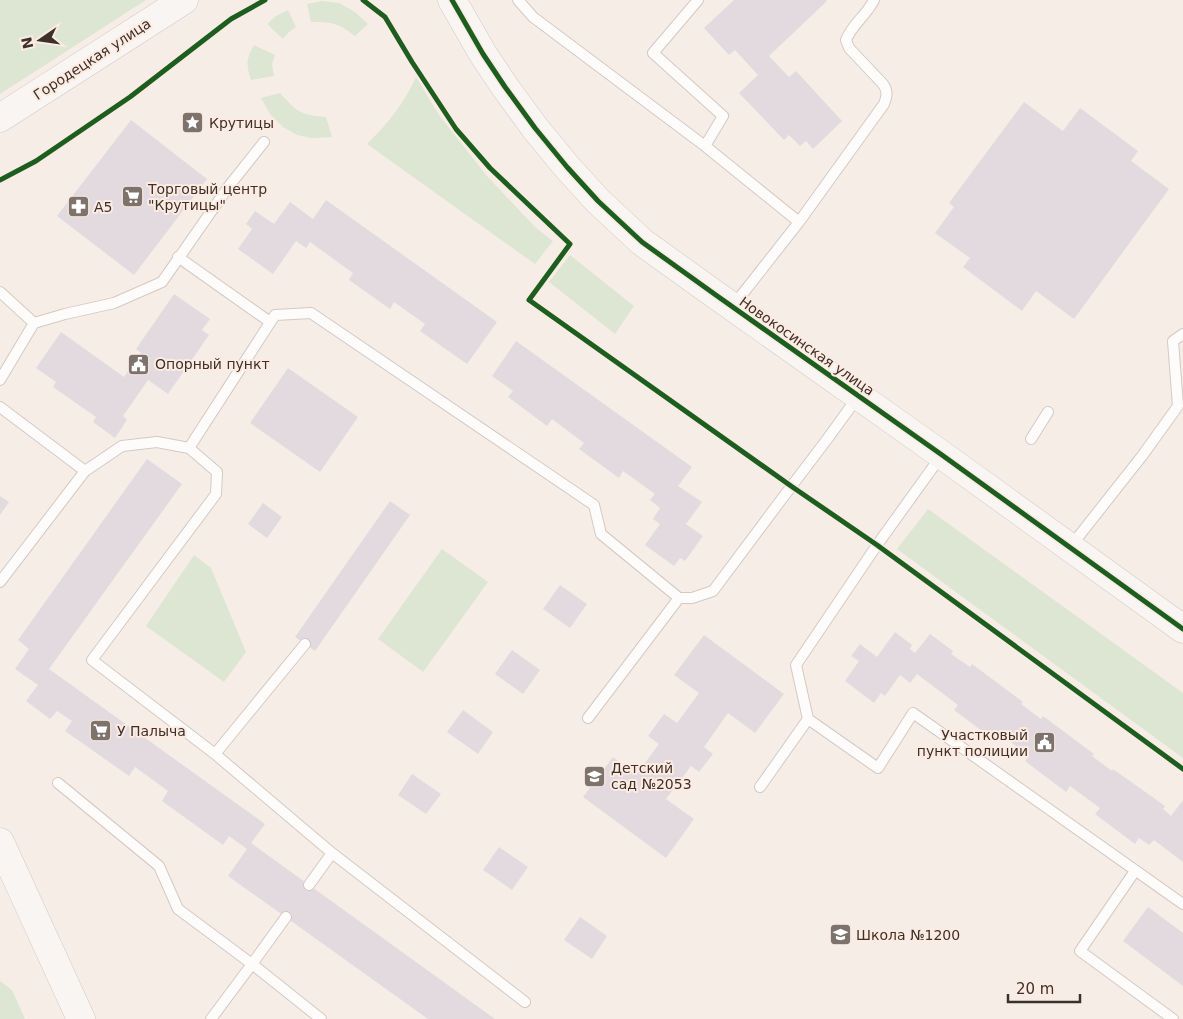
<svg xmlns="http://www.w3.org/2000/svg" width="1183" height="1019" font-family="'DejaVu Sans',sans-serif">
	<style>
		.green { fill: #dce6d2 }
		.building { fill: #e2dade }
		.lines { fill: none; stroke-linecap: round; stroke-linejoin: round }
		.lane-casing { stroke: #d3c9c3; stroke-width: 12 }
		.secondary-casing { stroke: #d3c9c3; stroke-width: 29 }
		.lane { stroke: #fefcfb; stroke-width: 10 }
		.secondary { stroke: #f8f5f2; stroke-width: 28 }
		.cycleway-casing { stroke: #fdebe1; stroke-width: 8 }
		.cycleway { stroke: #1b5e20; stroke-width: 5 }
		.labels { text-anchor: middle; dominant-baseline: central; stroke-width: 4; stroke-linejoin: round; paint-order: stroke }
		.street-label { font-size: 14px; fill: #3c312a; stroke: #fdebe1 }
		.poi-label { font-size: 14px; fill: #3c312a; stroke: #fdebe1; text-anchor: start }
	</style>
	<rect width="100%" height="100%" fill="#f7ede7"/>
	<path class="green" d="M0 0H146L0 94Z
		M322 1 339 3 355 12 368 24 355 36C338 23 333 22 311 22L307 4Z
		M288 10 296 27 289 32 283 39 267 24 276 16Z
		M254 45 275 55 272 64 274 76 251 80C246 65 246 59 254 45Z
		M416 77 439 115 487 176 536 228 553 241 535 264 367 144C389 122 403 105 416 77Z
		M280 93C297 112 300 115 326 117L332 137 312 138 297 135 283 127 270 114 261 98Z
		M570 255 634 306 615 334 549 282Z
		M928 509 1183 693V758L897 549Z
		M442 549 488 582 423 672 378 639Z
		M194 555 211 568 246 652 224 682 146 626Z
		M0 981 12 990 25 1019H0Z"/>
	<path class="building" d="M734 0H826L827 1 769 56 789 77 796 71 842 121 813 149 806 141 800 146 789 135 784 140 739 93 758 75 735 50 729 55 704 28Z
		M1024 102 1063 131 1080 108 1138 151 1131 161 1169 189 1074 319 1036 291 1022 311 963 267 970 258 935 233 954 207 949 203Z
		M131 120 207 179 134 275 57 216Z
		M326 200 497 322 467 364 420 331 425 324 394 302 390 309 349 280 353 273 310 242 306 248 296 241 273 274 238 249 252 229 246 224 255 211 274 224 290 202 313 219Z
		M174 294 210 319 202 330 209 335 168 394 148 380 123 416 127 420 115 438 93 422 96 417 53 387 56 382 36 368 61 332 124 377 141 353 136 349Z
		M516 341 692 467 678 486 702 502 686 524 703 536 685 561 680 558 674 566 645 545 660 524 653 519 660 508 650 500 655 494 623 471 619 478 579 449 584 443 552 419 547 426 508 397 513 391 492 376Z
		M288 368 358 417 320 472 250 423Z
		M147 459 182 484 49 669 265 824 251 843 495 1019H428L228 876 247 849 229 836 223 845 162 801 168 791 135 767 129 776 65 731 72 721 57 711 50 719 26 701 38 685 15 669 29 649 18 640Z
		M0 496 9 502 0 515Z
		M390 501 410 515 315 651 295 637Z
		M263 503 282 517 267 538 248 524Z
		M560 585 587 604 570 628 543 609Z
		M895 632 912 645 910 649 915 653 930 634 953 651 951 654 970 667 972 664 1023 702 1021 704 1041 719 1043 716 1094 754 1092 756 1112 771 1113 769 1165 806 1163 809 1171 816 1183 800V862L1154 840 1149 845 1139 838 1135 844 1095 814 1100 808 1070 786 1066 792 1025 761 1029 756 999 733 994 740 954 710 958 705 917 674 910 683 900 675 885 696 881 693 874 703 845 681 859 661 851 656 860 644 877 657Z
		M704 635 784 694 755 733 728 713 704 747 713 754 699 772 691 766 666 799 694 819 666 858 583 797 613 757 636 775 659 744 648 736 664 714 677 723 699 693 674 675Z
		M512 650 540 670 523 694 495 674Z
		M463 710 493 732 478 754 447 732Z
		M412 774 441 794 426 814 398 795Z
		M499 847 528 867 512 890 483 870Z
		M1148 907 1183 933V986L1123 941Z
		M580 917 607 936 592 959 564 940Z"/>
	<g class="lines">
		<defs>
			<path id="lane" d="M518 0 533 17 705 146 799 222
				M698 0 653 53 723 116 705 146
				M178 257 270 322
				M0 292 34 323 65 314 114 303 162 282 229 186 264 142
				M733 306 799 222 884 104C887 96 888 91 883 84L849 48 846 40C852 24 867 15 874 0
				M0 380 34 323
				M0 407 85 471 122 446 157 442 189 448 217 472 216 494 92 660 215 754 332 853 309 885
				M1031 439 1048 412
				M189 448 275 315 311 313 594 505 601 534 679 598H692L713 591 778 504 828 438 857 398
				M941 456 877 545 796 665 808 719 878 768 913 713 1183 904
				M1071 546 1142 456 1178 406 1173 341 1183 334
				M0 582 85 471
				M588 718 679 598
				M215 754 305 644
				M58 783 159 866 178 909 252 964 286 917
				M760 787 808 719
				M332 853 525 1002
				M1135 871 1080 951 1173 1019
				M211 1019 252 964 321 1019"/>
			<path id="secondary" d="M452 0 483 54 505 87 535 128 567 167 598 201 642 242 713 293 942 455 1183 629
				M0 118 184 0
				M0 842 81 1019"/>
		</defs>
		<use href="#lane" class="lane-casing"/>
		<use href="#secondary" class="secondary-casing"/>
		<use href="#lane" class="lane"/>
		<use href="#secondary" class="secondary"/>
		<defs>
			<path id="cycleway" d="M363 0 385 17 412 62 456 129 490 168 570 244 529 300 791 486 877 545 1183 769
				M452 0 483 54 505 87 535 128 567 167 598 201 642 242 713 293 942 455 1183 629
				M0 180 36 161 130 97 231 19 265 0"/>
		</defs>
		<use href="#cycleway" class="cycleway-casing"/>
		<use href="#cycleway" class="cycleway"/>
	</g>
	<defs>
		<symbol id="sight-square" viewBox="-11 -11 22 22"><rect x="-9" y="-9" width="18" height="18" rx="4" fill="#7d736c" stroke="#fdebe1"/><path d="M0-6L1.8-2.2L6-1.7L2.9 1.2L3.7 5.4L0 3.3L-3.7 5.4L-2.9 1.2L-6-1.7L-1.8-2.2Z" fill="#fff"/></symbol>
		<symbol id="supermarket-square" viewBox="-11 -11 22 22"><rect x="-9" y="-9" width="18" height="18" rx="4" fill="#7d736c" stroke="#fdebe1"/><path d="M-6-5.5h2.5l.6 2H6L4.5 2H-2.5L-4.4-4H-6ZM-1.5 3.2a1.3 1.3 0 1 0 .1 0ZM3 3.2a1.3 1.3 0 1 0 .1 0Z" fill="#fff"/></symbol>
		<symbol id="pharmacy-square" viewBox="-11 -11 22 22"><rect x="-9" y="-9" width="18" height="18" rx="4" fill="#7d736c" stroke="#fdebe1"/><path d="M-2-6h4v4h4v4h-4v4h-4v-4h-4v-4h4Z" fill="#fff"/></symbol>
		<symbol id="civic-square" viewBox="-11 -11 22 22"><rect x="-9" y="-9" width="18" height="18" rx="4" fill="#7d736c" stroke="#fdebe1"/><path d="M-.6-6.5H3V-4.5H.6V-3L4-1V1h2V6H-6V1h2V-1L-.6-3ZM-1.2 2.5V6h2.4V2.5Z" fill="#fff"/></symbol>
		<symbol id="school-square" viewBox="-11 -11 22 22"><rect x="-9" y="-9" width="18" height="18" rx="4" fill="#7d736c" stroke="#fdebe1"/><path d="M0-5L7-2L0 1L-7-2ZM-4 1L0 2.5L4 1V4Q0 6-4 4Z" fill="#fff"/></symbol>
	</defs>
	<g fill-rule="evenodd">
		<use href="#sight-square" x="180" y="110" width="25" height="25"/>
		<use href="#supermarket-square" x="120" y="184" width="25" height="25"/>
		<use href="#pharmacy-square" x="66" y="194" width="25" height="25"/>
		<use href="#civic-square" x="126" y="352" width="25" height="25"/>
		<use href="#supermarket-square" x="88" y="718" width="25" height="25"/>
		<use href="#civic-square" x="1032" y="730" width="25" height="25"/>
		<use href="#school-square" x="582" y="764" width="25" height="25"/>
		<use href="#school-square" x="828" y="922" width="25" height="25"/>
	</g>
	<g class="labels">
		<g class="street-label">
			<text transform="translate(92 59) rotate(-33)">Городецкая улица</text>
			<text transform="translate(807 346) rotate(35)">Новокосинская улица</text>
		</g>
		<g class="poi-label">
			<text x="209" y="123">Крутицы</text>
			<text x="148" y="189">Торговый центр<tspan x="148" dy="16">"Крутицы"</tspan></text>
			<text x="94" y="207">А5</text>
			<text x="155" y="364">Опорный пункт</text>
			<text x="117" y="731">У Палыча</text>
			<text x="1028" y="735" text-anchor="end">Участковый<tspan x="1028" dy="16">пункт полиции</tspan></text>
			<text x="611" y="768">Детский<tspan x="611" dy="16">сад №2053</tspan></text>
			<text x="856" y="935">Школа №1200</text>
		</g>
	</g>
	<g transform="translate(40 40) rotate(257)" stroke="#fdebe1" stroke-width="4" paint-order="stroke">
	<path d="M0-4L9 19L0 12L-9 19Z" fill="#3c312a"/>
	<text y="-8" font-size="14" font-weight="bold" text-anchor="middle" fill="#3c312a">N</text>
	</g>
	<path d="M1008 994v8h72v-8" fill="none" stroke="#3c312a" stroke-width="2.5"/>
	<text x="1016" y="994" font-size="15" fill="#3c312a" stroke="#fdebe1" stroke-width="4" paint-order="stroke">20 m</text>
</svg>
